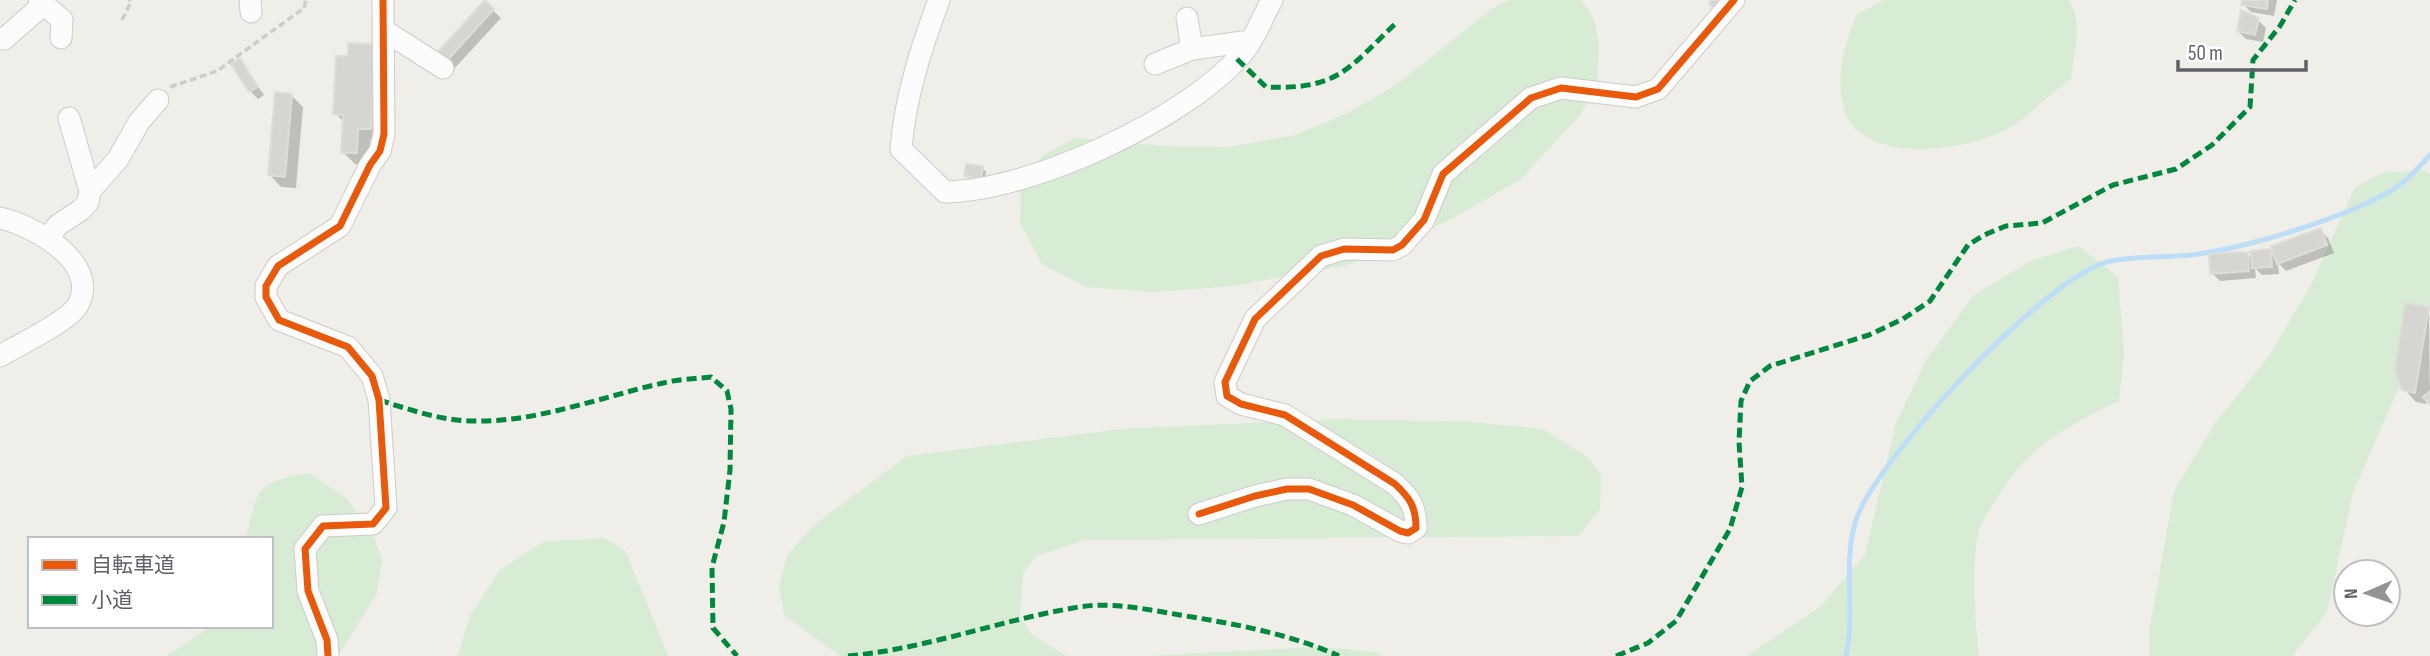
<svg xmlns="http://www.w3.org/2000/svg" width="2430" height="656" font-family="'Sofia Sans Condensed','Noto Sans JP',sans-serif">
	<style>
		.green { fill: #d7ebd5 }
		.shadow { fill: #0003 }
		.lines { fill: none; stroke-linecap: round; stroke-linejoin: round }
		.stream { stroke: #bedef8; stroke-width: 5 }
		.building { fill: #d5d5d2; stroke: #deddd8; stroke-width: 2 }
		.minor-casing { stroke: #cccccb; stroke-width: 23 }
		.path { stroke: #cacfcb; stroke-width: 3.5; stroke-dasharray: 7 3.5; stroke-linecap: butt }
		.minor { stroke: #fdfcfc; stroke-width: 21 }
		.quiet { stroke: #00873e; stroke-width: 5; stroke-dasharray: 10 5; stroke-linecap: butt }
		.cycleway-casing { stroke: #fff; stroke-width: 11 }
		.cycleway { stroke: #e8590c; stroke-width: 7 }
	</style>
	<rect width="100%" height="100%" fill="#efeee9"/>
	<path class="green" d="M1510 0H1581L1594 19 1599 46 1597 84 1580 115 1521 179 1452 219 1347 265 1232 286 1153 292 1086 287 1042 264 1020 223 1021 183 1042 156 1075 138 1163 146 1230 147 1295 135 1350 112 1397 84 1493 8Z
		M1883 0H2068C2084 20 2074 56 2071 79 2050 93 2033 113 2012 126 1974 151 1859 167 1844 109 1835 74 1845 46 1856 15Z
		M2424 170 2430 174V309L2424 330 2353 492 2327 612 2292 656H2150L2149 633 2174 491 2216 422 2269 356 2311 285 2355 187 2383 173Z
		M2078 246 2118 277 2124 352 2119 401C2063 427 2025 449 1993 504 1988 513 1980 523 1978 533 1971 571 1975 617 1979 656H1747L1820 607 1865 555 1896 423 1927 359 1974 295 2030 261Z
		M1334 419 1471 422 1543 429 1587 457 1601 475 1600 509 1578 536 1085 540 1036 556 1023 573 1020 617 1031 634 1066 656H1100H840L784 615 779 586 787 555 813 526 907 456 1122 429Z
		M309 473 346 498 371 530 382 559 377 593 341 652 337 656H167L211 626H271V539H246C258 487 255 483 309 473Z
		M604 538 625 550 668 656H458L471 614 500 570 543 542Z
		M1321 647 1377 652 1381 656H1146Z"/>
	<path class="shadow" d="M2244 0H2277L2274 16 2251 12 2243 4Z
		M485 3 501 18 453 70 437 55Z
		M2258 20 2266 28 2263 42 2246 39 2238 31Z
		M375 46 382 140H370L368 165 355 164 343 152 345 123 335 113Z
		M240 61 264 95 258 99 250 91Z
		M291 95 303 107 296 188 281 187 269 174Z
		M982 168 986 172 984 182 965 175Z
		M2320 230 2328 238 2334 253 2286 271 2278 263 2279 274 2262 275 2255 268 2256 278 2220 281 2212 273 2247 253 2253 260 2270 251 2277 258Z
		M2429 309 2430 403 2427 399 2426 404 2416 402 2404 389Z"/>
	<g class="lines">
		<path class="stream" d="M1846 656C1856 611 1842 563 1856 520 1876 459 2045 278 2107 262 2134 255 2163 258 2191 255 2246 248 2338 220 2387 193 2405 184 2417 169 2430 155"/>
	</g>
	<path class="building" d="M485 0 494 9 444 64 435 55Z
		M1710 0H1726L1723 9 1709 5Z
		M2242 0H2268L2267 9 2241 5Z
		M2241 10 2259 18 2255 35 2237 31Z
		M348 43 375 44 371 129H358L357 153H341L343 115 333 114 336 56H348Z
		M240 58 258 87 249 92 231 64Z
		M275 92 292 94 285 177 268 175Z
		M966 164 983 166 981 179 964 176Z
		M2321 228 2327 245 2277 264 2271 246Z
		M2271 249 2272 267 2252 268 2251 251Z
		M2248 252 2249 271 2210 274 2209 254Z
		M2405 303 2429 307 2415 393 2402 390 2395 370Z
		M2430 391V405L2423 397Z"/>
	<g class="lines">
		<defs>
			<path id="minor" d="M39 0 62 20 61 38
				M250 0 251 12
				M939 0C921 48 905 98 901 149L945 192C1030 191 1184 120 1240 56 1254 41 1262 18 1272 0
				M1187 18 1192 49
				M385 31 443 68
				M4 39 45 3
				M1155 64 1192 49 1250 41
				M90 191 118 159 139 122 158 100
				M0 218C32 225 101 262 78 305 68 322 18 345 0 356
				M49 237 58 225 81 210 88 202 90 191 69 118
				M1199 514 1255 496 1287 489H1309L1353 505 1400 531 1408 533 1416 528C1416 507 1410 498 1395 484L1285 415 1241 404 1227 396 1225 382 1255 319 1321 256 1344 249 1393 250 1402 245 1424 220 1443 174 1531 98 1561 88 1636 97 1658 89 1734 0
				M328 656 327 640 308 591 305 549 323 526 373 524 386 508 379 400 372 376 348 347 279 320 266 297V286L278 266 340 226 370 165 380 151 384 134 383 0"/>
		</defs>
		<use href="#minor" class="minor-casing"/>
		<path class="path" d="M122 20 131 2 129 0
			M170 87 217 71 304 8 306 0"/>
		<use href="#minor" class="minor"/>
		<path class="quiet" d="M1237 59 1266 87C1338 90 1348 69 1396 23
			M379 400C405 408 430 417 457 420 526 427 596 398 663 383 678 379 695 379 711 377L727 391 731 409 730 470 724 522 712 567 713 628 737 656
			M848 656C925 649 998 621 1073 608 1108 601 1145 609 1180 615 1235 624 1287 633 1339 656
			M1616 656 1648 643 1676 621 1730 529 1742 487 1739 442 1741 401 1750 381 1770 366 1869 335 1903 319 1930 301 1968 245 1984 235 2006 226 2042 223 2113 185 2176 169 2212 145 2250 107 2253 60 2280 26 2295 0"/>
		<defs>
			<path id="cycleway" d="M1199 514 1255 496 1287 489H1309L1353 505 1400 531 1408 533 1416 528C1416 507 1410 498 1395 484L1285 415 1241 404 1227 396 1225 382 1255 319 1321 256 1344 249 1393 250 1402 245 1424 220 1443 174 1531 98 1561 88 1636 97 1658 89 1734 0
				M328 656 327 640 308 591 305 549 323 526 373 524 386 508 379 400 372 376 348 347 279 320 266 297V286L278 266 340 226 370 165 380 151 384 134 383 0"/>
		</defs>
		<use href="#cycleway" class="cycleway-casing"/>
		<use href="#cycleway" class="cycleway"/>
	</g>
	<rect x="28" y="537" width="245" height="91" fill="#ffffff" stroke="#bfc0c3" stroke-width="2"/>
	<rect x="42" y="560" width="35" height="10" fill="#e8590c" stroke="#bfc0c3" stroke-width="2"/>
	<text x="91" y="572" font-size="21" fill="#5e6268">自転車道</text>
	<rect x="42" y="595" width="35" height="10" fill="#00873e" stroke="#bfc0c3" stroke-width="2"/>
	<text x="91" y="607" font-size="21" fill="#5e6268">小道</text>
	<g transform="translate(2367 593) rotate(268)"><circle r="33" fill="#ffffff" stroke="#bfc0c3" stroke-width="2"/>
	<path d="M0-5L12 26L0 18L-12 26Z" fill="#919395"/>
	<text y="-10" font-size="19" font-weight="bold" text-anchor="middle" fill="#5e6268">N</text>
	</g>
	<path d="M2178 60v10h128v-10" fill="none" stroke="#5e6268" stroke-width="3.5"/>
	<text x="2188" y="60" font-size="21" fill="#5e6268" stroke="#ffffff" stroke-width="5" paint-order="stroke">50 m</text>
</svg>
